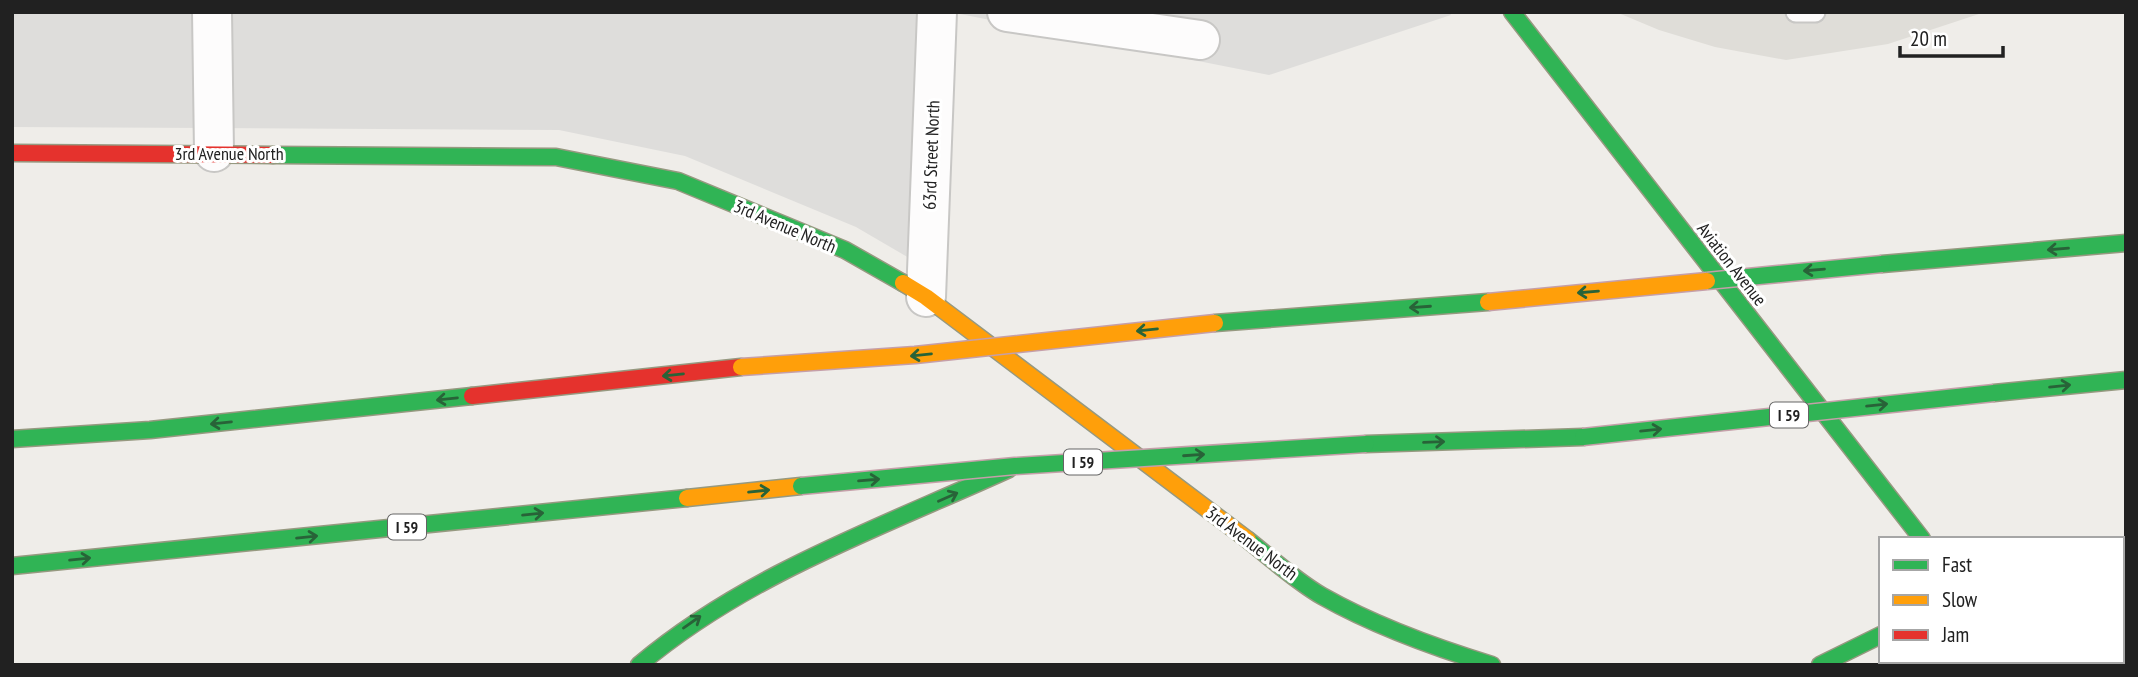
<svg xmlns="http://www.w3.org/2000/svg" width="2138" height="677" font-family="'PT Sans Narrow',sans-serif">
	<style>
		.residential { fill: #dedddb }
		.airport { fill: #dfddd8 }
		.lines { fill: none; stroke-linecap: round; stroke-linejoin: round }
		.lane-casing { stroke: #c8c7c5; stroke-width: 23 }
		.street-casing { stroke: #c8c7c5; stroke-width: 42 }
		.fast-casing { stroke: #969980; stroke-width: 19 }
		.slow-casing { stroke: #969980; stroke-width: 19 }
		.jam-casing { stroke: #969980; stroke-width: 19 }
		.lane { stroke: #fdfcfc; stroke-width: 19 }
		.street { stroke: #fdfcfc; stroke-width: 38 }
		.fast { stroke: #30b455; stroke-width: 16 }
		.slow { stroke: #ff9f0a; stroke-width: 16 }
		.jam { stroke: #e5322d; stroke-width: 16 }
		.fast-bridge-casing { stroke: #c59fa9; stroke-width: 19; stroke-linecap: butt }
		.slow-bridge-casing { stroke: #c59fa9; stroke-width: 19; stroke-linecap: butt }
		.fast-bridge { stroke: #30b455; stroke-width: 16 }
		.slow-bridge { stroke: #ff9f0a; stroke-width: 16 }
		.oneway { stroke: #286338 }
		.labels { text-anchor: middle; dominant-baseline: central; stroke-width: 6; stroke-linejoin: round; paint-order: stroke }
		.shield { fill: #fff; stroke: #646464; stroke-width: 2 }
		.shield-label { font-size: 16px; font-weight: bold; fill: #212121 }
		.street-label { font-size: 18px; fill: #212121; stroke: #fff }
	</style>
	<rect width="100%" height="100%" fill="#efede9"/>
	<path class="residential" d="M12 12H1449L1451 15 1269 75 955 13 940 276 856 227 685 156 559 130 12 127Z"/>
	<path class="airport" d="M1616 12H1985L1888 44 1786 60 1715 47 1659 30Z"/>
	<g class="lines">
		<defs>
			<path id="lane" d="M1796 12H1815"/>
			<path id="street" d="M212 12 214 152
				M1007 12 1200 40
				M926 297 937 12"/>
			<path id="fast" d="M1512 12 1922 539
				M273 155 556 157 678 181 845 250 903 283
				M1882 264 2126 243
				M1215 323 1488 302
				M1994 393 2126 380
				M12 439 150 430 472 396
				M1366 444 1583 437
				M1248 540C1272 559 1296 581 1322 596 1375 626 1433 647 1492 665
				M12 566 687 498
				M2019 661 2021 665
				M639 665C747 574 882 527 1009 469
				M1820 665 1881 635"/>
			<path id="slow" d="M903 283 926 297 1248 540
				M687 498 801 486"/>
			<path id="jam" d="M12 153 273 155
				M472 396 741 367"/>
		</defs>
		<use href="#lane" class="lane-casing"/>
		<use href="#street" class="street-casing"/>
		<use href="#fast" class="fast-casing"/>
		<use href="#slow" class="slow-casing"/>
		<use href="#jam" class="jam-casing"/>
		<use href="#lane" class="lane"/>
		<use href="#street" class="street"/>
		<use href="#fast" class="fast"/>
		<use href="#slow" class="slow"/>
		<use href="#jam" class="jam"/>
		<defs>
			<path id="fast-bridge" d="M1707 281 1882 264
				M1583 437 1994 393
				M801 486 1015 466 1366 444"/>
			<path id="slow-bridge" d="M1488 302 1707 281
				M741 367 915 355 1215 323"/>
		</defs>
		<use href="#fast-bridge" class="fast-bridge-casing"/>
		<use href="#slow-bridge" class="slow-bridge-casing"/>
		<use href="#fast-bridge" class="fast-bridge"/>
		<use href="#slow-bridge" class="slow-bridge"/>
	</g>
	<defs><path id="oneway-shaft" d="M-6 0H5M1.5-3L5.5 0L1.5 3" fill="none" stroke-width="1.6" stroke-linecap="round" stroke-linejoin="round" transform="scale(1.75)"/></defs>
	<g class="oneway">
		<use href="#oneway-shaft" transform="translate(2058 249) rotate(175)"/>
		<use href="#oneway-shaft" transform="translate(1814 270) rotate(175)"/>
		<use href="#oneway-shaft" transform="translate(1588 292) rotate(175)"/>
		<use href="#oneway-shaft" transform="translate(1420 307) rotate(176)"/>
		<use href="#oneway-shaft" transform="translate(1147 330) rotate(174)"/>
		<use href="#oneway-shaft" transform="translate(921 355) rotate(174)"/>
		<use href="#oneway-shaft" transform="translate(673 375) rotate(174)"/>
		<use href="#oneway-shaft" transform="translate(2060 386) rotate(-6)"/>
		<use href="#oneway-shaft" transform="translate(447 399) rotate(174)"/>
		<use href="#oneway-shaft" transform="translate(1877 405) rotate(-6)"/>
		<use href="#oneway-shaft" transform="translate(221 423) rotate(174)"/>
		<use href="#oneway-shaft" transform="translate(1651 430) rotate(-6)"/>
		<use href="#oneway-shaft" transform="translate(1434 442) rotate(-2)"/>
		<use href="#oneway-shaft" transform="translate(1194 455) rotate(-4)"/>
		<use href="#oneway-shaft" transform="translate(869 480) rotate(-5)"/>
		<use href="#oneway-shaft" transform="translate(759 491) rotate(-6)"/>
		<use href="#oneway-shaft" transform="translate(948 497) rotate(-24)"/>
		<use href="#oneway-shaft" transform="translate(533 514) rotate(-6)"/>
		<use href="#oneway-shaft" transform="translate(307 537) rotate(-6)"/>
		<use href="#oneway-shaft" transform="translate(80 559) rotate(-6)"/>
		<use href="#oneway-shaft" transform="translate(692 622) rotate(-35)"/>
	</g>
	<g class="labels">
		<g class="shield">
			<rect x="1770" y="402.5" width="38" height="25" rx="5"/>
			<rect x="1064" y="449.5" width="38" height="25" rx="5"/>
			<rect x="388" y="514.5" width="38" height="25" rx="5"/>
		</g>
		<g class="shield-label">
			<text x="1789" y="415">I 59</text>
			<text x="1083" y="462">I 59</text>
			<text x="407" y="527">I 59</text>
		</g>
		<g class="street-label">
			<text x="229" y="153">3rd Avenue North</text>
			<text transform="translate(931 155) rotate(-88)">63rd Street North</text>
			<text transform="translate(785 226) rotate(23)">3rd Avenue North</text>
			<text transform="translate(1732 264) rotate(52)">Aviation Avenue</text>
			<text transform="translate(1252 543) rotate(37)">3rd Avenue North</text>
		</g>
	</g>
	<rect width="2138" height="677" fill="none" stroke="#212121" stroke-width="28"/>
	<rect x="1879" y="537" width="245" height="126" fill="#ffffff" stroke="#a6a6a6" stroke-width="2"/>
	<rect x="1893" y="560" width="35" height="10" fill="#30b455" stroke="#a6a6a6" stroke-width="2"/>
	<text x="1942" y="572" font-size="21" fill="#212121">Fast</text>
	<rect x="1893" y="595" width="35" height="10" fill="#ff9f0a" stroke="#a6a6a6" stroke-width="2"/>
	<text x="1942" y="607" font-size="21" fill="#212121">Slow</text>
	<rect x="1893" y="630" width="35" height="10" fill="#e5322d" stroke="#a6a6a6" stroke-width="2"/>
	<text x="1942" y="642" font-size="21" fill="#212121">Jam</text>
	<path d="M1900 46v10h103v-10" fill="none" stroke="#212121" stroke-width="3.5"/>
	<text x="1910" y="46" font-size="21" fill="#212121" stroke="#ffffff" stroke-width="5" paint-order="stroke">20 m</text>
</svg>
